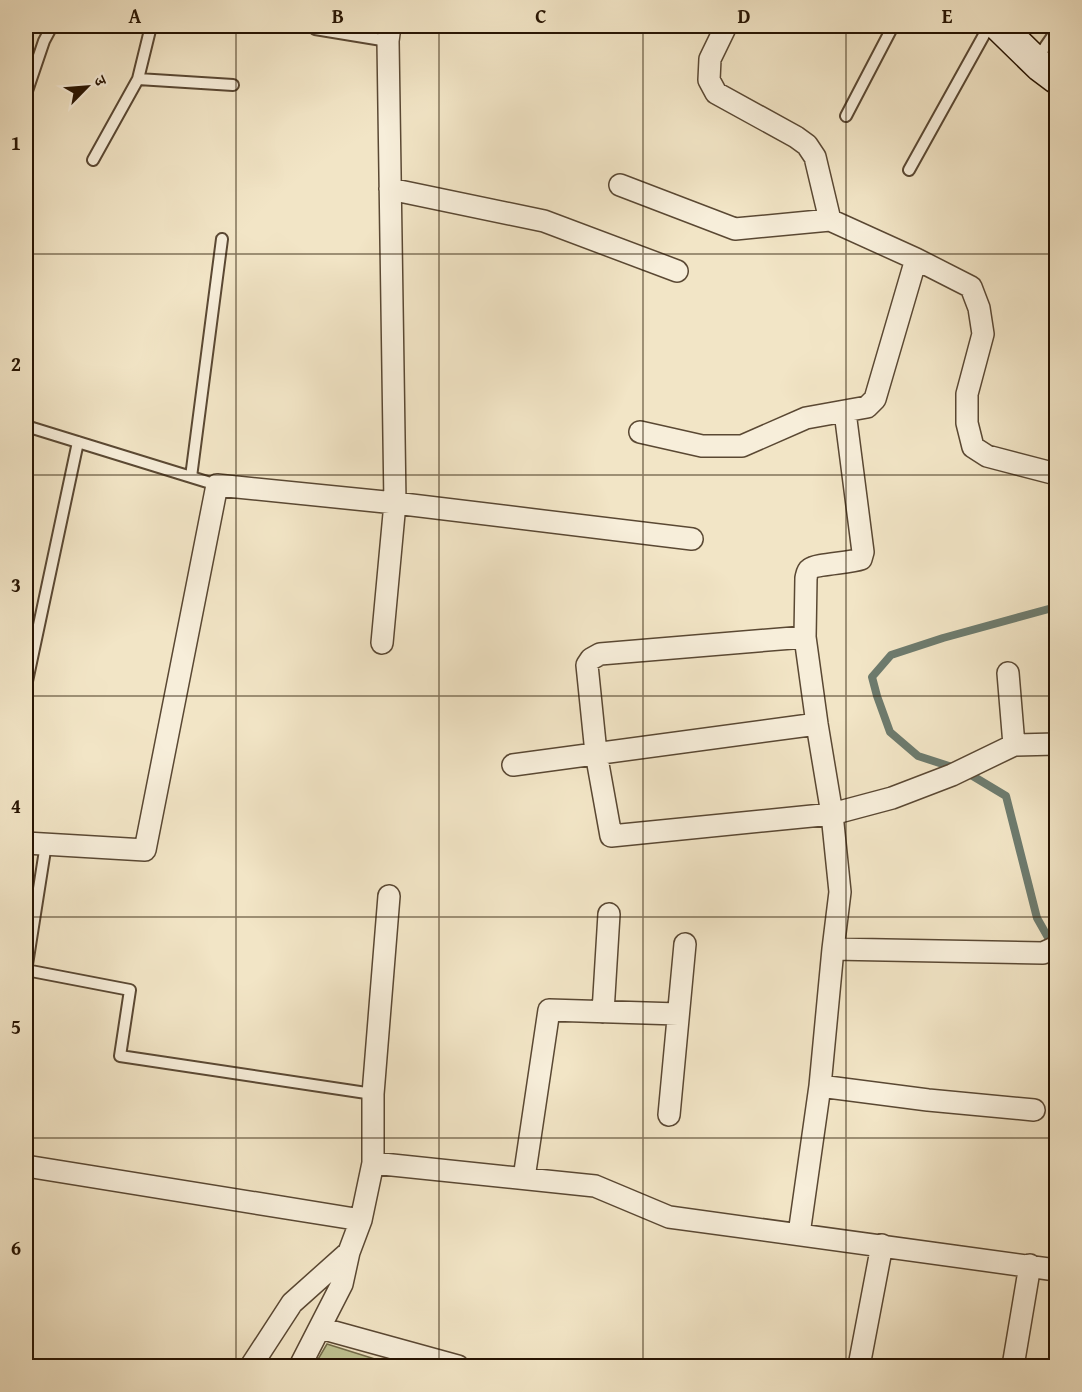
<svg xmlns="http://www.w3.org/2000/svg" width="1082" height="1392" font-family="'Gentium Book Plus','Noto Serif Devanagari',serif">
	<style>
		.green { fill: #bfc392; stroke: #736c4a; stroke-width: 1.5 }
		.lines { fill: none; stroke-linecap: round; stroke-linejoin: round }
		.stream { stroke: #6d7b6e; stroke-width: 8 }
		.lane-casing { stroke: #5a4833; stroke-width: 14 }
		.street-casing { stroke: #5a4833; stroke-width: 24 }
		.secondary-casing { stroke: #271402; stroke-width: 33 }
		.lane { stroke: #f7eeda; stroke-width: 10 }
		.street { stroke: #f7eeda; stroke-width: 21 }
		.secondary { stroke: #f7eeda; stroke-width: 30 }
		.grid { fill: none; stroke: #271402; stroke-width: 1.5; stroke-opacity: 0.55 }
		.neatline { fill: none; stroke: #271402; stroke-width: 2 }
		.grid-label { font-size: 20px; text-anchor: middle; font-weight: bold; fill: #271402 }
	</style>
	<rect width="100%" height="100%" fill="#f2e5c6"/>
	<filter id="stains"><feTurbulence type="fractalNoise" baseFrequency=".00333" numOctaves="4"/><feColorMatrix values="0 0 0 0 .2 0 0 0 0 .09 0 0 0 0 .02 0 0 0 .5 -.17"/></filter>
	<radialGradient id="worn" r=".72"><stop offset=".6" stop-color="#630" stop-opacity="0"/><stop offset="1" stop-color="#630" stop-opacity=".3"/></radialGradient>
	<path class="green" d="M327 1344 397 1366H314Z"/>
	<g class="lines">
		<path class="stream" d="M955 768 918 756 890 732 877 696 872 677 891 655 943 638 1056 607
			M966 772 1006 796 1037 918 1054 948"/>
		<defs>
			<path id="lane" d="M315 26V29L388 41
				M1036 60 1056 31
				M138 79 233 85
				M26 94 44 41 52 26
				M846 116 893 26
				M93 160 138 79 151 26
				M909 170 989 26
				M26 426 217 485
				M191 477 222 239
				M26 686 78 442
				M26 970 130 990 120 1056 373 1094
				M26 971 46 844"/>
			<path id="street" d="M726 26 710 59 709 80 716 93 796 137 807 145 815 157 830 220
				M620 185 735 229 830 220 916 259 971 287 979 308 983 334 967 394V423L973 447 987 456 1056 474
				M390 189 544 221 677 271
				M640 432 702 446H742L806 418 867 407 875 399 916 259
				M805 637 600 654 591 659 587 665 596 753 611 836 832 814 892 798 952 775 1014 745 1056 744
				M382 643 395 503 388 41 390 26
				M1008 673 1014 745
				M513 765 817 724
				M26 843 145 850 217 485 395 503 692 539
				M833 949 1043 953 1056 947
				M603 1012 609 914
				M820 1086 928 1100 1034 1110
				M669 1115 685 944
				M373 1163 595 1186 669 1217 1056 1270
				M26 1166 361 1220
				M524 1178 549 1010 678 1014
				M799 1234 820 1086 833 949 840 892 832 814 817 724 805 637 806 578C807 574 807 571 810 569 816 564 850 563 861 559L863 552 845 412
				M320 1328 458 1366
				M251 1366 292 1303 349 1252
				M300 1366 342 1284 349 1252 361 1220 373 1163V1094L389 896
				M859 1366 882 1245
				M1013 1366 1030 1265"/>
			<path id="secondary" d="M999 26 1040 66 1056 78"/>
		</defs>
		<use href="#lane" class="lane-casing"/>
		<use href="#street" class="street-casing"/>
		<use href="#secondary" class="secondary-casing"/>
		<use href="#lane" class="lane"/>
		<use href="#street" class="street"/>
		<use href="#secondary" class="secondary"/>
	</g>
	<path class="grid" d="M236 26V1366M439 26V1366M643 26V1366M846 26V1366M26 254H1056M26 475H1056M26 696H1056M26 917H1056M26 1138H1056"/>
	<rect width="1082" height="1392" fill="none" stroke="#f2e5c6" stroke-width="66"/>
	<g transform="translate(87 87) rotate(65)" stroke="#f7eeda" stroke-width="4.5" paint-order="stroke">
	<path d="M0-4.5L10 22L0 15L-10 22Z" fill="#271402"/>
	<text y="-9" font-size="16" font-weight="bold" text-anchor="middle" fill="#271402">उ</text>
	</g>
	<rect x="33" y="33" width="1016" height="1326" class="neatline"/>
	<g class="grid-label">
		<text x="135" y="23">A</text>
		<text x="338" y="23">B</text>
		<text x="541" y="23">C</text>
		<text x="744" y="23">D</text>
		<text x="947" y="23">E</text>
		<text x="16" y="150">1</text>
		<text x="16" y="371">2</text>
		<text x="16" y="592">3</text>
		<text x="16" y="813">4</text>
		<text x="16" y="1034">5</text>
		<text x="16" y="1255">6</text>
	</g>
	<rect width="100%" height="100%" filter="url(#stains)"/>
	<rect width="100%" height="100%" fill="url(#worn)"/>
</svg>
